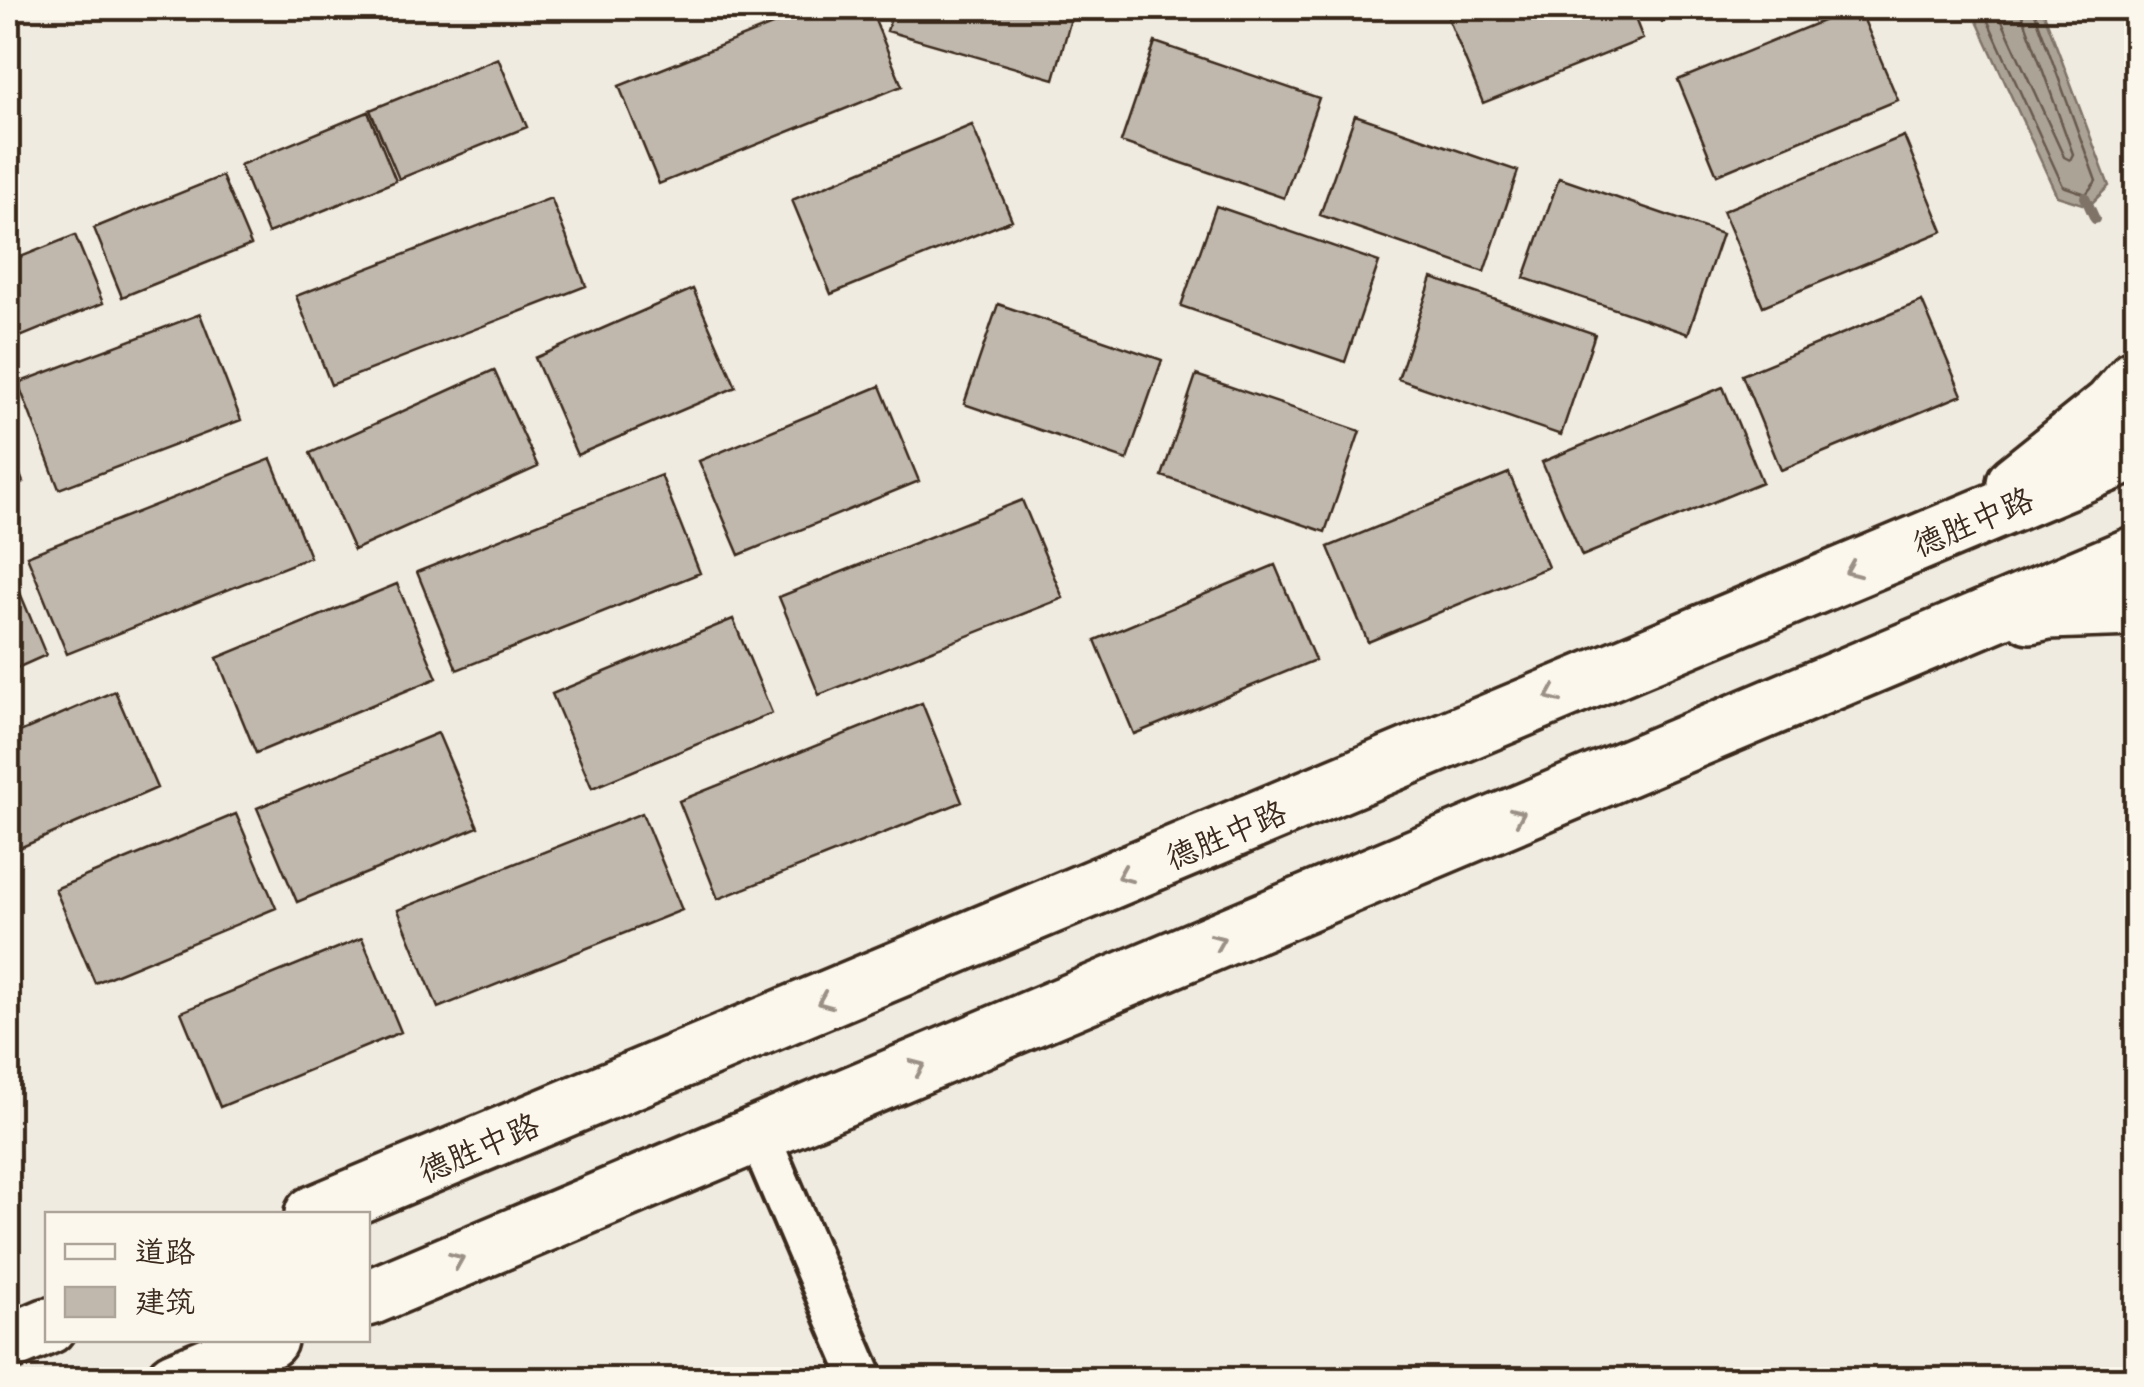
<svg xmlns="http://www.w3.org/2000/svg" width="2144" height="1387" font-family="'Playpen Sans','LXGW WenKai TC',sans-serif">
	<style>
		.water { fill: #aca397; stroke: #7f7367; stroke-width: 2.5 }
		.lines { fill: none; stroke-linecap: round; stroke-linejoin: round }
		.shore { stroke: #685a4e; stroke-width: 2.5 }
		.stream { stroke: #7f7367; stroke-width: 10 }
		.building { fill: #c0b8ad; stroke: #3b2a1e; stroke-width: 2.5 }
		.minor-casing { stroke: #3b2a1e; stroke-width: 48 }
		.primary-casing { stroke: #3b2a1e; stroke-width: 62 }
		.minor { stroke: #fbf7ec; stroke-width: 40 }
		.primary { stroke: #fbf7ec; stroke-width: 55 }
		.oneway { stroke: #9b9085 }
		.labels { text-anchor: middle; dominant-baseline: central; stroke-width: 9; stroke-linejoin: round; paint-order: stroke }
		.street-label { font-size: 32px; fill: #3b2a1e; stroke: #fbf7ec }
	</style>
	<rect width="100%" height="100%" fill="#f0ebe0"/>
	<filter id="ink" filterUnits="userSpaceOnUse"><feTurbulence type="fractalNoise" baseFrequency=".01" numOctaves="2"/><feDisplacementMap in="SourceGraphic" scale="20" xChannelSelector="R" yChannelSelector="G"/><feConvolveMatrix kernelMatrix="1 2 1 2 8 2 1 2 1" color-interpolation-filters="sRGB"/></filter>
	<g filter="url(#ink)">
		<path class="water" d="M1971 8H2042L2109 186 2089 206 2057 196Z"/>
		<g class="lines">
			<path class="shore" d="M1982 8 2063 186 2086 194 2096 181 2033 8
				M1996 8 2064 157 2070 160 2073 154 2020 8"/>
			<path class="stream" d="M2085 197 2095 219"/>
		</g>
		<path class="building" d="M815 8H870L902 86 659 184 619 86Z
			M894 8H1074L1054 79 887 31Z
			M1444 8H1631L1643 39 1483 103Z
			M1656 8H1698L1662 22Z
			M1854 8H1859L1898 100 1717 175 1678 80Z
			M1155 42 1319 98 1284 198 1121 142Z
			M498 58 527 127 399 179 370 110Z
			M368 112 396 181 268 233 240 165Z
			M1355 115 1518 171 1484 272 1320 215Z
			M972 125 1012 220 831 294 792 200Z
			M1904 136 1943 231 1763 306 1723 211Z
			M222 176 251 245 122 297 94 228Z
			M1559 178 1722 234 1688 334 1524 278Z
			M551 198 586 286 331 385 296 296Z
			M1216 206 1379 262 1345 362 1181 306Z
			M75 235 103 303 8 342V262Z
			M1432 278 1595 334 1561 435 1398 379Z
			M693 289 736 387 577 455 535 358Z
			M1922 301 1962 395 1781 470 1742 375Z
			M998 304 1162 360 1127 460 964 404Z
			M200 314 241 420 59 489 18 383Z
			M494 370 538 467 354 550 310 453Z
			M1196 375 1360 431 1325 532 1162 476Z
			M880 386 919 481 739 555 699 461Z
			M1723 387 1762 482 1582 556 1542 462Z
			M8 444 23 482 8 489Z
			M271 459 310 557 67 654 27 556Z
			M1509 473 1548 567 1368 642 1328 547Z
			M661 475 700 573 457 670 417 572Z
			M1022 500 1063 598 819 695 779 597Z
			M8 564 46 655 8 672Z
			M1275 565 1315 660 1134 734 1095 640Z
			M397 584 437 678 256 753 217 658Z
			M733 619 772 713 592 788 552 694Z
			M115 691 157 788 8 853V737Z
			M922 703 962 802 718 899 679 801Z
			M438 733 478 827 297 902 257 808Z
			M642 813 682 910 438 1008 398 910Z
			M236 814 276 908 95 983 55 889Z
			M362 938 401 1032 220 1107 181 1012Z"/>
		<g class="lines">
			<defs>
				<path id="minor" d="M758 1134 863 1380"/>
				<path id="primary" d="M2015 483 2111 406 2136 377
					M2030 615 2048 611 2136 608
					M313 1214 2136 452
					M368 1298 2136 554
					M8 1343 48 1326
					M174 1380 269 1340"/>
			</defs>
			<use href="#minor" class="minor-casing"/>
			<use href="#primary" class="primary-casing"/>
			<use href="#minor" class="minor"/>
			<use href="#primary" class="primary"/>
		</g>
		<defs><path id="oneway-chevron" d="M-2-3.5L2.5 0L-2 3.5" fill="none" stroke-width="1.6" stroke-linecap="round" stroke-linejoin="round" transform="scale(2.5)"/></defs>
		<g class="oneway">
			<use href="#oneway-chevron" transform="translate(1852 570) rotate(157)"/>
			<use href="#oneway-chevron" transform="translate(1553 695) rotate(157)"/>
			<use href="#oneway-chevron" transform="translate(1518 815) rotate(-23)"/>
			<use href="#oneway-chevron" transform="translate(1124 875) rotate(157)"/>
			<use href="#oneway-chevron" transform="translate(1218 941) rotate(-23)"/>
			<use href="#oneway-chevron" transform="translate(824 1001) rotate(157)"/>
			<use href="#oneway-chevron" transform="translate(918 1067) rotate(-23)"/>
			<use href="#oneway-chevron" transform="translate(457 1260) rotate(-23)"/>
		</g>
	</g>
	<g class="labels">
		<g class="street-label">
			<text transform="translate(1972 520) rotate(-23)">德胜中路</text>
			<text transform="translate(1225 833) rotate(-23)">德胜中路</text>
			<text transform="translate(478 1146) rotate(-23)">德胜中路</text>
		</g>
	</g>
	<rect width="2144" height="1387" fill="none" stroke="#fbf7ec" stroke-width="40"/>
	<rect x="20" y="20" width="2104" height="1347" fill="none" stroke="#3b2a1e" stroke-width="4" filter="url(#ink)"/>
	<rect x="45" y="1212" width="325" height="130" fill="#fbf7ec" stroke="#aea59a" stroke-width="2.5"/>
	<rect x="65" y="1244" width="50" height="15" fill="#fbf7ec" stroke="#aea59a" stroke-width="2.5"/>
	<text x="135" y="1262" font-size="30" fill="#3b2a1e">道路</text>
	<rect x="65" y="1287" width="50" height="30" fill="#c0b8ad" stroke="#aea59a" stroke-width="2.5"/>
	<text x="135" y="1312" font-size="30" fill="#3b2a1e">建筑</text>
</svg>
